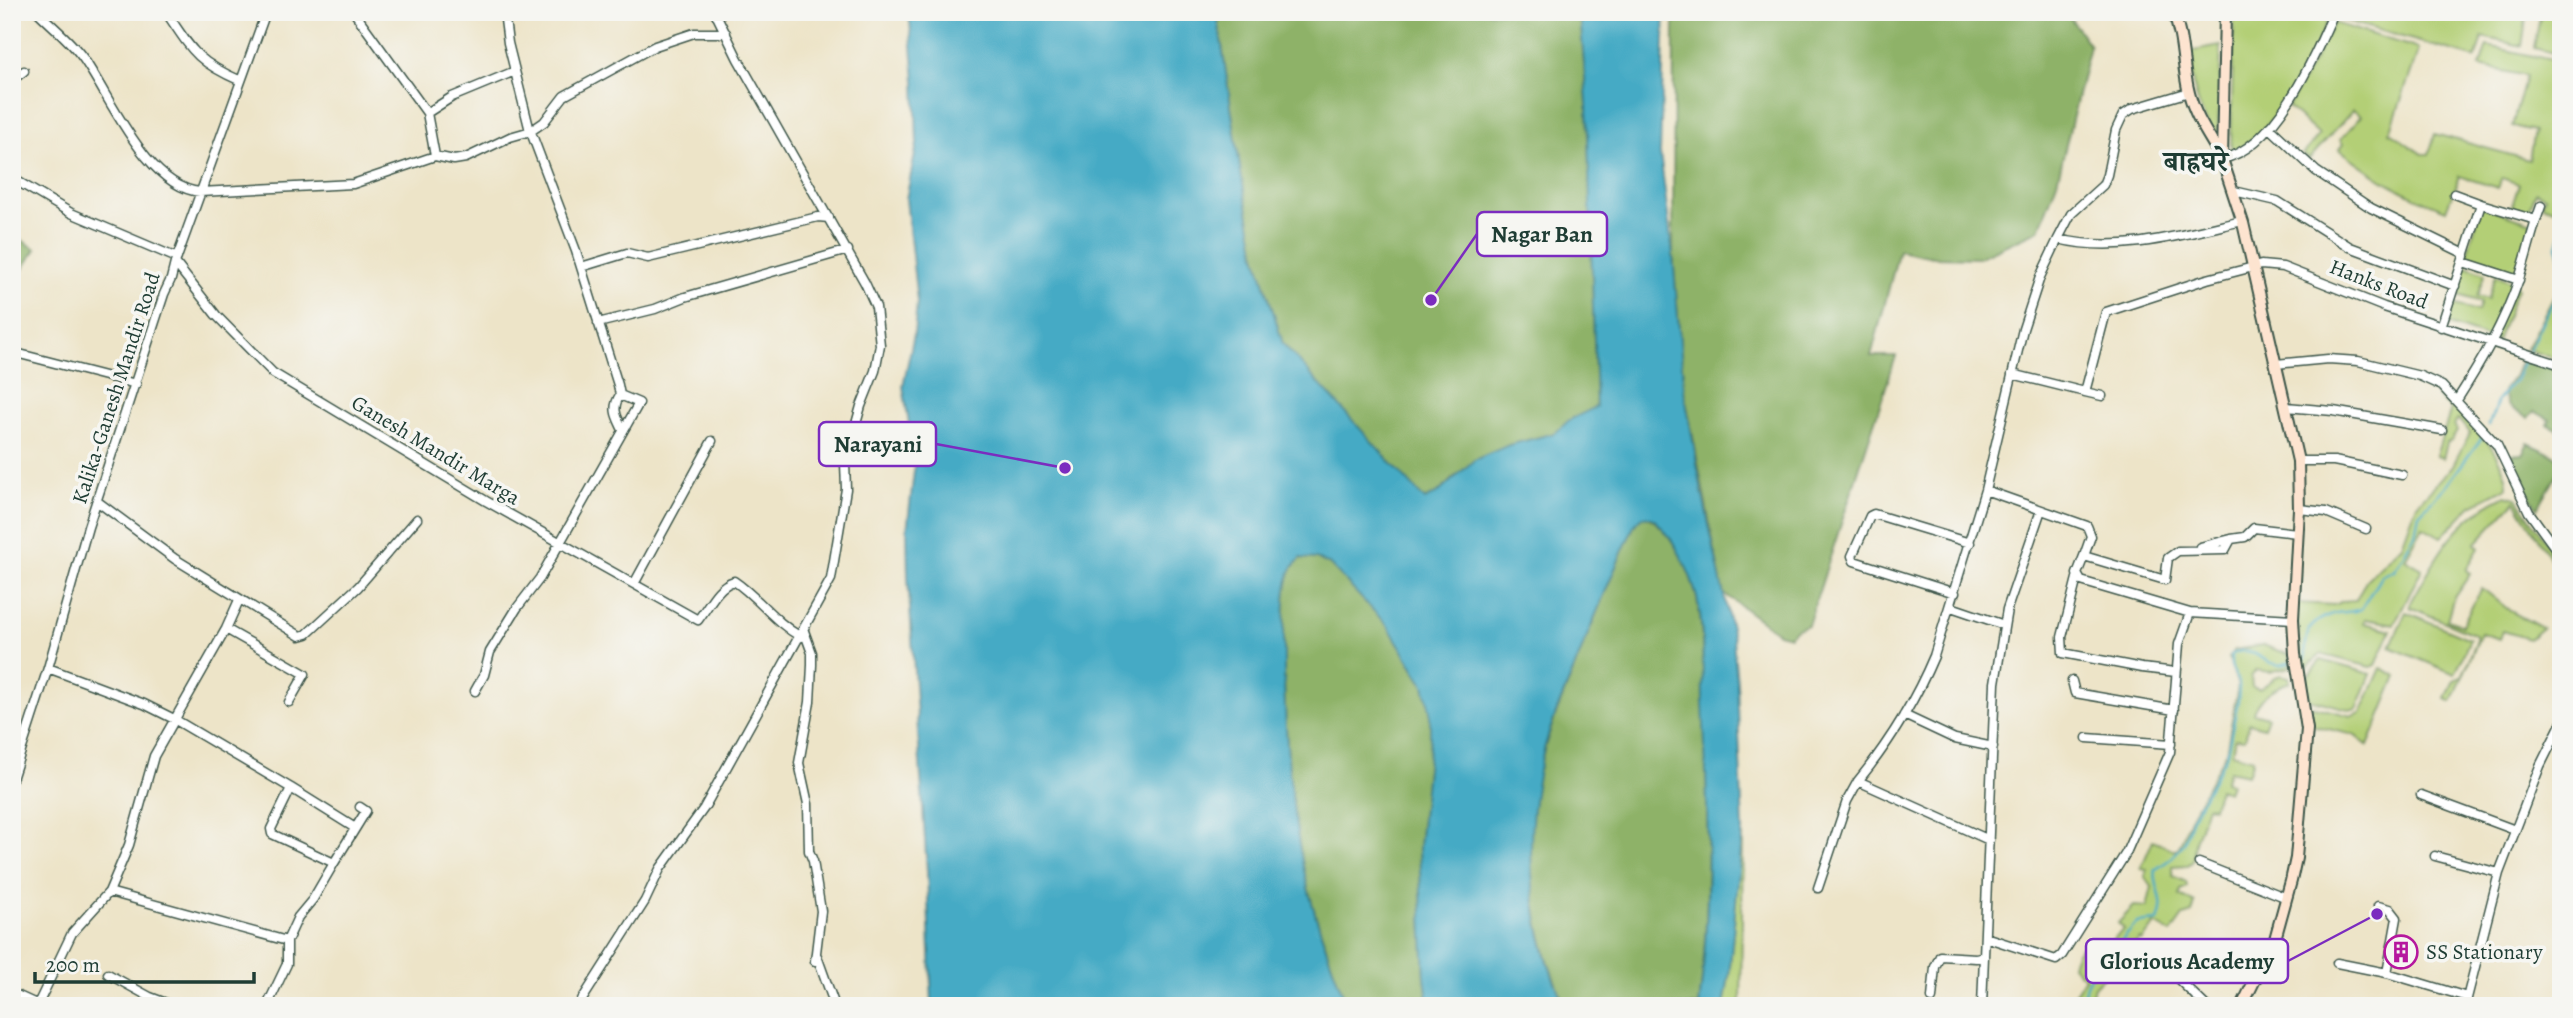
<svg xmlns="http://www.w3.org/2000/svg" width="2573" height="1018" font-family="Alegreya,'Noto Serif Devanagari',serif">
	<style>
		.green { fill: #b3cf76; stroke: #698655; stroke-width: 2 }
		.forest { fill: #8eb267; stroke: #56784e; stroke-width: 2 }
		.water { fill: #45aac5; stroke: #32747c; stroke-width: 2 }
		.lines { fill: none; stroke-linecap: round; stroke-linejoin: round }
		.stream { stroke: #45aac5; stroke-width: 2.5 }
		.street-casing { stroke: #3e564a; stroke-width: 11 }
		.secondary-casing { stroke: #3e564a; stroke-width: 14 }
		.street { stroke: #fff; stroke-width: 8 }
		.secondary { stroke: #fde4d0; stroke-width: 10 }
		.labels { text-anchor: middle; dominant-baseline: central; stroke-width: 7; stroke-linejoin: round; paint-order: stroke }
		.street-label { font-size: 21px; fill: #1f3d34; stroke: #f6f6f2 }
		.poi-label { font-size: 21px; fill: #1f3d34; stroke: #f6f6f2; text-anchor: start }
		.district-label { font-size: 28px; font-weight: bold; fill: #1f3d34; stroke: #f6f6f2 }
		.leader { fill: none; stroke: #7b2cbf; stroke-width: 2.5 }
		.callout-dot { fill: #7b2cbf; stroke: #f6f6f2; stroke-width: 2.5 }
		.callout { fill: #f6f6f2; stroke: #7b2cbf; stroke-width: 2.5 }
		.callout-label { font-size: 23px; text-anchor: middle; font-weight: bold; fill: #1f3d34 }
	</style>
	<rect width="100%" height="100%" fill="#f6f6f2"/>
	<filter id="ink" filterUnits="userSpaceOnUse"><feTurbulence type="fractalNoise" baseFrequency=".0143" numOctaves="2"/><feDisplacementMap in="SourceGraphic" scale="14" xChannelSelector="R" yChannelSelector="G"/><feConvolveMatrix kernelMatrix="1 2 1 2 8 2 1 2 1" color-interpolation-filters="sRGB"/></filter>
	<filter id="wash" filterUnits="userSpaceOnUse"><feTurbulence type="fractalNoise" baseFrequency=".00686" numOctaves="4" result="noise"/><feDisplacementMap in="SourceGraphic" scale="28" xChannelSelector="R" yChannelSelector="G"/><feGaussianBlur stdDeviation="1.57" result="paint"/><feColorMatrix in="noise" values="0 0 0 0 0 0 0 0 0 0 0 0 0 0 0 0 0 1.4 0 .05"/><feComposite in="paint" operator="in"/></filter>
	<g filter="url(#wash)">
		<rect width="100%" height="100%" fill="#ede4c8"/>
		<path class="green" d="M2234 12H2270V22H2296L2297 12 2331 13C2311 55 2295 96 2263 129 2255 138 2243 145 2233 153L2231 151Z
			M2337 12H2472L2480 14 2481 12H2527L2522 46 2482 37 2476 58 2336 18Z
			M2541 12H2561V55L2534 48Z
			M2334 23 2419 49 2390 132 2422 154H2429L2435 134 2529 160 2534 131 2512 126 2526 76 2480 66 2487 46 2561 62V211L2542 205 2545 196 2536 192 2527 215 2511 209 2519 184 2502 178 2498 188 2459 176 2446 210C2402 194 2376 177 2339 149L2343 144 2340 140 2361 116 2353 110 2309 159 2303 154 2319 135 2288 107Z
			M2221 46 2218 134 2214 136C2197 106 2192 86 2188 52Z
			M2482 206 2532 223 2519 277 2467 261 2466 256Z
			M2464 265 2485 273 2477 296 2488 299 2496 275 2514 282 2517 288 2497 341 2447 324 2452 304 2478 311 2481 302 2455 294Z
			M2561 282V361L2526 349Z
			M2434 391C2458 398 2509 461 2507 487L2472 505 2441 537 2423 527 2405 559 2422 569 2394 624 2365 619 2364 623 2391 630 2376 665 2371 667 2321 654 2308 666 2302 668 2296 603 2334 605 2342 601 2356 600 2366 580 2402 545 2417 504 2452 467 2470 433 2458 419 2454 426 2457 431 2452 440 2447 443 2443 458 2436 456 2451 409 2437 397Z
			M2506 495 2517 498C2525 512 2561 561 2561 571L2550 558 2515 501 2475 544 2479 548 2466 570 2470 574 2453 599 2447 620 2462 625 2482 588 2510 611 2542 628 2529 639 2503 631 2500 639 2481 633 2452 702 2446 699 2454 680 2462 677 2476 642V635L2410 607V604C2438 555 2453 520 2506 495Z
			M2406 612 2470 639 2455 674 2390 647Z
			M2263 645 2290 655V667L2270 672 2256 670 2251 677 2252 687 2259 689 2280 675 2289 677 2290 682C2277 686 2255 699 2253 713L2268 717 2264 727 2249 723 2245 739 2235 738 2232 753 2253 759 2248 775 2229 771 2225 782 2231 784 2228 792 2219 789 2213 807 2207 806 2195 842 2193 861 2188 865 2173 866V876L2186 882 2187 887 2181 890 2180 896 2195 903 2192 913 2183 916 2171 933 2155 924 2142 941 2140 939 2094 987 2088 1006H2059C2072 1002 2078 988 2085 977L2072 966C2078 938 2087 949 2108 944L2124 929 2118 923 2134 906 2147 907 2152 887 2145 877 2147 869 2141 868 2153 840 2175 851 2179 847 2191 816 2226 753 2238 686 2229 658 2235 650Z
			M2321 660 2371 674 2357 709 2352 710 2309 699 2305 679Z
			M2381 668 2397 676 2368 746 2354 735 2311 725V706L2352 716 2361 713Z
			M1743 829 1741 1006H1724L1729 976Z"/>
		<path class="forest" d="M1217 12H1580L1587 103 1596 408 1570 420 1555 433 1509 445 1454 477 1438 493 1424 500 1283 344 1256 255 1241 174Z
			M1674 12H2066L2090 46 2057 182 2039 230 1978 258 1933 257 1899 250 1871 356H1896L1808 625 1795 630 1789 636 1778 633 1723 593 1684 390 1673 255Z
			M12 234 36 249 12 285Z
			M2523 355 2561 370V431L2548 425 2550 420 2534 411 2528 419 2508 405 2503 391 2515 375Z
			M2528 443 2561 458V468L2537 509 2509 455 2522 454Z
			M1645 516C1670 525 1692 574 1697 599 1705 637 1702 674 1704 711 1708 809 1711 909 1699 1006H1565C1538 945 1527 879 1532 813 1536 762 1555 715 1574 669 1593 621 1612 573 1634 526L1640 517Z
			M1301 558 1316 559 1329 564 1388 626 1424 685 1430 710V739L1419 848 1425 978 1429 1006H1347C1332 966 1317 925 1307 884 1288 802 1283 717 1284 634 1285 614 1283 589 1291 570 1293 565 1297 562 1301 558Z"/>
		<path class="water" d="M907 12H1217L1241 174 1256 255 1283 344 1425 500 1438 493 1474 460 1509 445 1555 433 1569 420 1596 407 1587 103 1580 12H1665L1660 153 1673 255 1684 390 1702 492 1733 638 1737 683 1743 829 1729 976 1724 1006H1699C1712 906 1708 804 1703 704 1702 668 1705 633 1697 598 1692 575 1675 540 1658 523 1648 513 1641 515 1634 526 1612 573 1593 621 1574 669 1560 702 1546 735 1539 770 1523 847 1531 934 1565 1006H1429L1425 978 1419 848 1430 740V710L1424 685 1388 626 1329 564 1316 559 1301 558C1298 562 1293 565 1291 570 1283 589 1285 614 1284 634 1283 717 1288 802 1307 884 1317 925 1332 966 1347 1006H932L927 871 908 578 907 530 915 463 903 386 914 334 917 302 906 199 917 144 915 81 910 22Z"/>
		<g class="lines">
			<path class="stream" d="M2561 233 2557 246 2561 258
				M2489 425 2498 400 2515 380 2543 320 2561 288
				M2302 660 2306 658C2304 635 2308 622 2333 614 2342 611 2352 613 2361 609L2382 575 2394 570 2398 564 2415 534 2419 514 2446 486 2483 436
				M2081 1006 2086 985 2090 977 2137 923 2158 921C2168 899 2152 886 2156 869L2172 858 2184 843 2192 817 2226 757 2238 701 2239 685 2231 665V655C2251 642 2262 664 2280 665 2282 665 2290 662 2292 662"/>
		</g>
	</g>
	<g filter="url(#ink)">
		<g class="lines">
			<defs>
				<path id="street" d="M38 12C53 27 71 41 83 58 111 98 147 187 200 192L353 184 435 156 454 160 466 158 510 137 531 131 544 122 564 96 655 46 694 33H726
					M166 12C192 51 197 62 241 81
					M354 12 427 113 435 156
					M504 12 508 43 529 127 576 251 618 385 620 395C611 409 617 417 623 430
					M12 80 24 71
					M2189 92 2132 109 2123 115 2116 130 2107 175 2103 185 2071 214 2058 239C2118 254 2183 235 2242 221
					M427 113 452 97 515 71
					M2269 127 2316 171 2371 208 2465 254
					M2222 159C2276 148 2314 58 2334 12
					M12 178 71 213 177 258
					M2234 191 2277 201 2350 247 2455 286
					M2454 194 2481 204
					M2463 262 2519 280
					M176 264 216 315 273 373 486 501 698 620C709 606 717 586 734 581 758 597 774 622 801 637
					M581 267 627 253 648 258 818 217 829 218
					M598 323 655 309 685 297 848 250
					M2441 327 2481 204 2536 220
					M12 352 136 384
					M2276 364 2328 359 2358 361 2420 376 2442 386 2497 445 2529 512 2561 556
					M2012 374 2085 392 2106 312 2207 279 2261 265 2283 267 2384 307 2561 365
					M2085 392 2102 396
					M2457 400C2482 361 2504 323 2519 279 2527 255 2532 230 2541 206
					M2286 407 2333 411 2442 430
					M2298 461H2334L2402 475
					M1985 490 2087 526 2091 536 2084 556 2165 580 2168 558 2178 551 2225 550 2231 539 2245 537 2254 528 2297 533
					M98 502 175 559 300 636 307 634 358 587 417 519
					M2299 509 2326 512 2366 529
					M2200 547 2231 539
					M2084 556 2077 574 2081 581 2190 613
					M2077 578 2062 637 2063 653 2142 668 2176 672
					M634 584 712 441
					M1955 593 1854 561 1852 556 1870 516 1874 514 1970 543
					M1951 607 2004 625
					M226 629 305 674 289 702
					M804 631 812 653V665L810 702 799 763 808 804 809 851 813 861 821 911 815 961
					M48 668 144 704 174 719 291 788 271 829 272 834 334 863 313 899 298 917 287 941V964L267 1006
					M2072 681 2075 693 2174 710
					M475 691 484 675 490 652 517 608 540 578 639 403 620 395
					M1904 715 1955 739 1993 747
					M2087 738 2171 744
					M12 779 48 668 88 527 164 294 171 279 175 263 266 12
					M291 788 355 828
					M2421 795 2515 830
					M1989 840 1858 781C1889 743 1915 701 1934 656L1985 490 2023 329 2040 277 2058 239
					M2435 856 2499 873
					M334 863 366 811 360 807
					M2199 863 2287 898
					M1818 888 1847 801 1858 781
					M109 892 287 941
					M2378 906 2390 909 2397 918 2387 973 2467 997
					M1985 937 2056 960 2062 955 2126 853 2170 752 2179 644 2190 613 2293 619
					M2144 946 2206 1006
					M817 956 835 1006
					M2337 963 2387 973
					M108 974 150 997 174 1006
					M12 993 36 1004 40 1000 72 933 109 892 129 845 154 756 226 629 239 600
					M1932 998 1935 967 1940 956 1976 958 1984 956
					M578 1006 645 901 660 869 704 808 831 579 846 489 845 463 861 406 875 371 880 345 876 307 865 283 738 59 715 12
					M1982 1006 1995 683 2007 609 2041 510
					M2465 1006 2499 873 2540 766 2561 724"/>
				<path id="secondary" d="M2173 12C2184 39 2182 66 2189 93 2195 117 2209 136 2221 157
					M2225 12 2222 159 2243 223 2298 461 2299 509 2293 619 2295 654 2307 729 2296 858 2291 881 2275 939 2242 1006"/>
			</defs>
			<use href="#street" class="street-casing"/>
			<use href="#secondary" class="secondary-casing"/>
			<use href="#street" class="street"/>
			<use href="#secondary" class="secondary"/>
		</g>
	</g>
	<defs>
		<symbol id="building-ring" viewBox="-11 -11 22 22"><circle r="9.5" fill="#f6f6f2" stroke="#b5179e" stroke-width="1.5"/><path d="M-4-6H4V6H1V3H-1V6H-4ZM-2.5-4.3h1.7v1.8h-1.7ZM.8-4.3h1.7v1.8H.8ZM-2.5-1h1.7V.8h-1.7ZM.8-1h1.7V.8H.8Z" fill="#b5179e"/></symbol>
	</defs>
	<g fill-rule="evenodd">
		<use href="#building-ring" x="2382" y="933" width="38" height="38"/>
	</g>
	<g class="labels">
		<g class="street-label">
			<text transform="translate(2379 284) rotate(21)">Hanks Road</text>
			<text transform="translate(116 388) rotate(-72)">Kalika-Ganesh Mandir Road</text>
			<text transform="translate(436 450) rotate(31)">Ganesh Mandir Marga</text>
		</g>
		<g class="poi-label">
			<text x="2426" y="952">SS Stationary</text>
		</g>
		<g class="district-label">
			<text x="2196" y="162">बाह्रघरे</text>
		</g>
	</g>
	<path class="leader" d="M1431 300L1477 234M1065 468L936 444M2377 914L2288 961"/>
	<g class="callout-dot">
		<circle cx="1431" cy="300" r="7"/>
		<circle cx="1065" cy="468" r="7"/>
		<circle cx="2377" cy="914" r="7"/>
	</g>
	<g class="callout">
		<rect x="1477" y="212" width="130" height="44" rx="7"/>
		<rect x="819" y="422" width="117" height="44" rx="7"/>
		<rect x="2086" y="939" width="202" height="44" rx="7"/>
	</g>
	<g class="callout-label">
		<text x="1542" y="242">Nagar Ban</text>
		<text x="878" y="452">Narayani</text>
		<text x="2187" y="969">Glorious Academy</text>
	</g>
	<rect width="2573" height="1018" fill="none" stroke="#f6f6f2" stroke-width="42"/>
	<path d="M35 972v10h219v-10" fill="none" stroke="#1f3d34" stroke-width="3.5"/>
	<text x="46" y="972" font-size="21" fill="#1f3d34" stroke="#f6f6f2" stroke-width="5" paint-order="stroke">200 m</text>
</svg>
